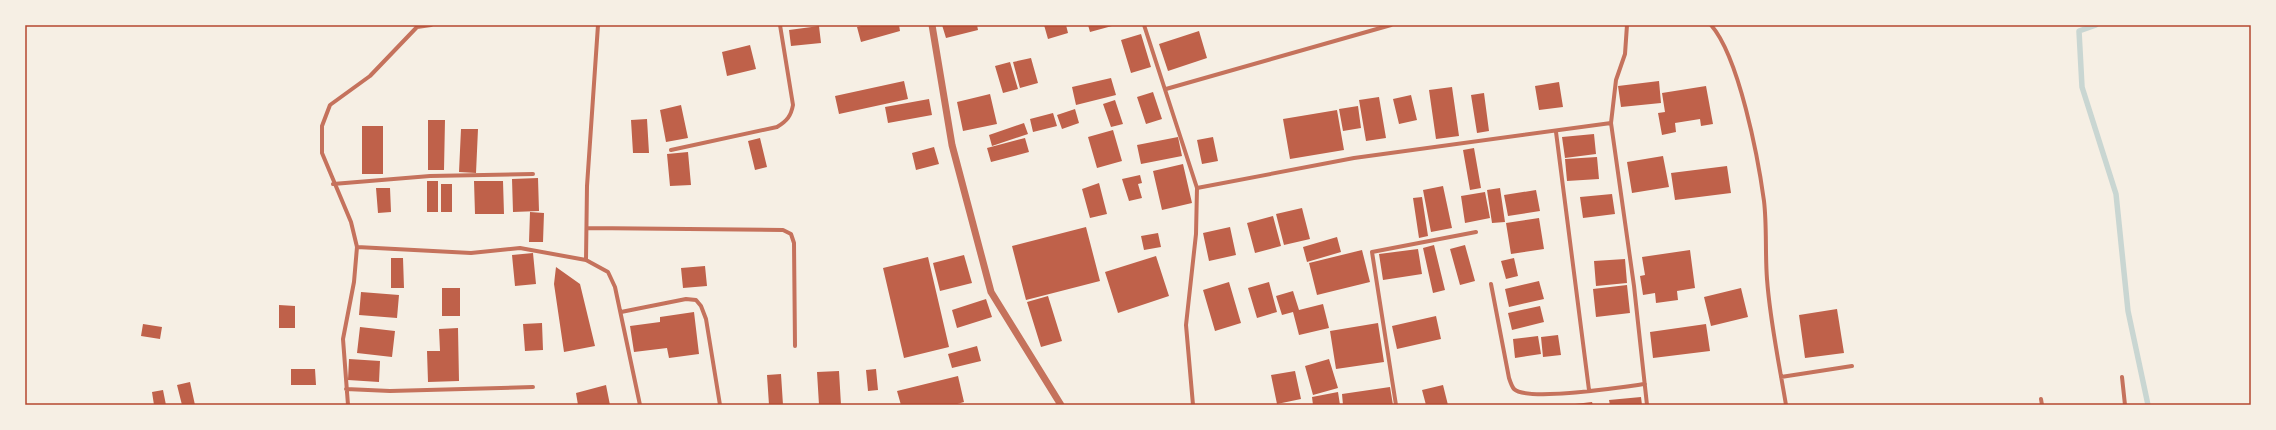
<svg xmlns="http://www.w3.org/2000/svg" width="2276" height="430" font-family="Signika,sans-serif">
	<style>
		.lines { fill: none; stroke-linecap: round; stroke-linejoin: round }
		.stream { stroke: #c9d6d2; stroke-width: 5.5 }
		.building { fill: #bf614a }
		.minor { stroke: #c5725c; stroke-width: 4 }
		.tertiary { stroke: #c5725c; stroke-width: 7 }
		.neatline { fill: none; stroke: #b5482f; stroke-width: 1.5 }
	</style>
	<rect width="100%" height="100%" fill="#f6efe4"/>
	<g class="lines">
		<path class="stream" d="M2096 25 2079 31 2082 87 2116 194 2128 311 2148 405"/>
	</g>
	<path class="building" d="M865 25H899L900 31 861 42 857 27Z
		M942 25H977L978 30 946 38Z
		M1044 25H1066L1068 33 1048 39Z
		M1088 25H1112V26L1090 32Z
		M819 26 821 43 791 46 789 30Z
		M1199 31 1207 58 1168 71 1159 44Z
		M1141 34 1151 67 1131 73 1121 40Z
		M750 45 756 69 727 76 722 52Z
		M1031 58 1038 83 1020 88 1013 62Z
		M1010 62 1018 89 1003 93 995 66Z
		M1111 78 1116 95 1076 105 1072 87Z
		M904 81 908 99 839 114 835 96Z
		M1659 81 1661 103 1621 107 1618 86Z
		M1559 82 1563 107 1539 110 1535 86Z
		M1706 86 1713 124 1701 126 1700 119 1675 123 1676 132 1662 135 1658 113 1665 112 1662 93Z
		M1452 87 1459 136 1436 139 1429 90Z
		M1153 92 1162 119 1146 124 1137 97Z
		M1484 93 1489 131 1477 133 1471 95Z
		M990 94 997 124 963 131 957 102Z
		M1411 95 1417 120 1399 124 1393 99Z
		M1379 97 1386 138 1366 141 1359 100Z
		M929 99 932 115 888 123 885 107Z
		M1115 100 1123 124 1111 127 1103 104Z
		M681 105 688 138 666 142 660 110Z
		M1358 106 1361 128 1343 131 1339 109Z
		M1075 109 1079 123 1062 129 1057 115Z
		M1337 110 1344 150 1290 159 1283 119Z
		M1053 113 1057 126 1033 132 1030 119Z
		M647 119 649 153H633L631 120Z
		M428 120H445L444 170H428Z
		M1024 123 1028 134 992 146 989 135Z
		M362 126H383V174H362Z
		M461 129H478L476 173 459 172Z
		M1113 130 1122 161 1097 168 1088 137Z
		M1594 134 1596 154 1565 158 1562 137Z
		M1178 137 1182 156 1141 164 1137 145Z
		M1213 137 1218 161 1202 164 1197 140Z
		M760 138 767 167 755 170 748 141Z
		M1025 138 1029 152 991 162 987 148Z
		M934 147 939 164 916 170 912 153Z
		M1474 148 1481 188 1470 190 1463 150Z
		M688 152 691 185 670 186 667 154Z
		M1663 156 1669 187 1632 193 1627 162Z
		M1597 157 1599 179 1567 181 1565 159Z
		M1183 164 1192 203 1162 210 1153 171Z
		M1727 166 1731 193 1675 200 1671 173Z
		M1140 175 1142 183 1138 184 1142 198 1129 201 1122 179Z
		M538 178 539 211 513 212 512 179Z
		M427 181H438V212H427Z
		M474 181H503L504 214H475Z
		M1099 183 1107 214 1090 218 1082 189Z
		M441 184H452V212H441Z
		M1443 186 1452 228 1431 232 1423 190Z
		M376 188H390L391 212 378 213Z
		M1500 188 1505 222 1492 223 1487 190Z
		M1536 190 1540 211 1508 216 1504 195Z
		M1485 192 1490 218 1465 223 1461 196Z
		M1612 194 1615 214 1583 218 1580 197Z
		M1422 197 1428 236 1419 238 1413 198Z
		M1302 208 1310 239 1284 245 1276 214Z
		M530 212 544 213 543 242H529Z
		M1273 216 1281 246 1255 253 1247 223Z
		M1539 218 1544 249 1511 254 1506 223Z
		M1086 227 1100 281 1026 300 1012 246Z
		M1230 227 1236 255 1209 261 1203 233Z
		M1158 233 1161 247 1144 250 1141 236Z
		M1337 237 1341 252 1307 262 1303 247Z
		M1434 245 1445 290 1433 293 1423 248Z
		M1465 245 1475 281 1460 285 1450 249Z
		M1418 249 1422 274 1383 280 1379 254Z
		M1362 250 1370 282 1317 295 1309 263Z
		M1690 250 1695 288 1677 291 1678 300 1656 303 1655 293 1643 295 1640 276 1645 275 1642 257Z
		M533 253 536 284 515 286 512 255Z
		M964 255 972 283 940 291 933 263Z
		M1156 256 1169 296 1118 313 1105 272Z
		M928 257 949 347 904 358 883 268Z
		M391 258H403L404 288H391Z
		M1514 258 1518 276 1506 279 1501 261Z
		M1625 259 1627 283 1596 286 1594 261Z
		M705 266 707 286 683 288 681 268Z
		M556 267 580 284 595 346 564 352 554 284Z
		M1539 281 1544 299 1509 307 1505 289Z
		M1229 282 1241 323 1215 331 1203 290Z
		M1269 282 1277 312 1257 318 1248 288Z
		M1627 285 1630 313 1596 317 1593 289Z
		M442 288H460V316H442Z
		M1741 288 1748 317 1711 326 1704 297Z
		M1293 291 1299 310 1323 304 1329 328 1299 335 1293 312 1282 315 1276 296Z
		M361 292 399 295 397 318 359 315Z
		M1048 296 1062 341 1041 347 1027 302Z
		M986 299 992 317 957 328 952 310Z
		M279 305 295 306V328H279Z
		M1540 306 1544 322 1512 330 1508 313Z
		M1837 309 1844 353 1805 358 1799 315Z
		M694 312 699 354 669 358 667 348 634 352 630 326 660 322V317Z
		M1436 316 1441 339 1397 349 1392 326Z
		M542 323 543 350 525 351 523 324Z
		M1378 323 1384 362 1336 369 1330 331Z
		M143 324 162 327 160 339 141 336Z
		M1706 324 1710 351 1653 358 1650 332Z
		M360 327 395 331 392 357 357 353Z
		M458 328 459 381 428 382 427 351H440L439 329Z
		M1558 335 1561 355 1543 357 1541 337Z
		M1538 336 1541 354 1515 358 1513 339Z
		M977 346 981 361 952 368 948 354Z
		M349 359 380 361 379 382 348 380Z
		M1329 359 1338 388 1313 395 1305 366Z
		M291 369H315L316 385H291Z
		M876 369 878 390 868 391 866 370Z
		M839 371 841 405H819L817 372Z
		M1295 371 1301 399 1277 404 1271 375Z
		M781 374 783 405H769L767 375Z
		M958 376 964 402 954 405H901L897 391Z
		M190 382 195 405H182L177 385Z
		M606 385 610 405H578L576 393Z
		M1443 385 1448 405H1426L1422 390Z
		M1390 387 1393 405H1343L1342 394Z
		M163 390 166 405H154L152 392Z
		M1338 392 1340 405H1313L1312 397Z
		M1641 397 1642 405H1610L1609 400Z
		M1592 402 1593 405H1575V404Z"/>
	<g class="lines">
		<path class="minor" d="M1144 25 1197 188 1196 234 1186 325 1193 405
			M1711 25C1739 57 1758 157 1764 201 1767 226 1765 253 1767 279 1770 321 1779 363 1786 405
			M1166 89 1391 25
			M1611 123 1616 80 1625 54 1627 25
			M1556 132 1589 390
			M671 150 777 127C787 121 791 116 793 105L780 25
			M333 184 430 176 533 174
			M1197 188 1354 158 1611 123 1634 286 1647 405
			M587 228 783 230 791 234 794 243 795 346
			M357 247 471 253 520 248 586 260 608 272 615 287 640 405
			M586 260 587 186 598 25
			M1491 284 1509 378C1510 381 1512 387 1514 389 1527 402 1623 387 1645 384
			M621 312 686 299 696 300 701 306 706 319 720 405
			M1781 377 1852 366
			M2122 377 2125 405
			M346 389 390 391 533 387
			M2041 399 2042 405
			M348 405 343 339 354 282 357 247 351 222 322 153V126L330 105 370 76 417 27 431 25
			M1396 405 1372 252 1476 232"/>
		<path class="tertiary" d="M932 25 952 145 991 292 1061 405"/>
	</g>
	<rect width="2276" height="430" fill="none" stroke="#f6efe4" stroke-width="52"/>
	<rect x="26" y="26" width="2224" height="378" class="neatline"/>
</svg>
